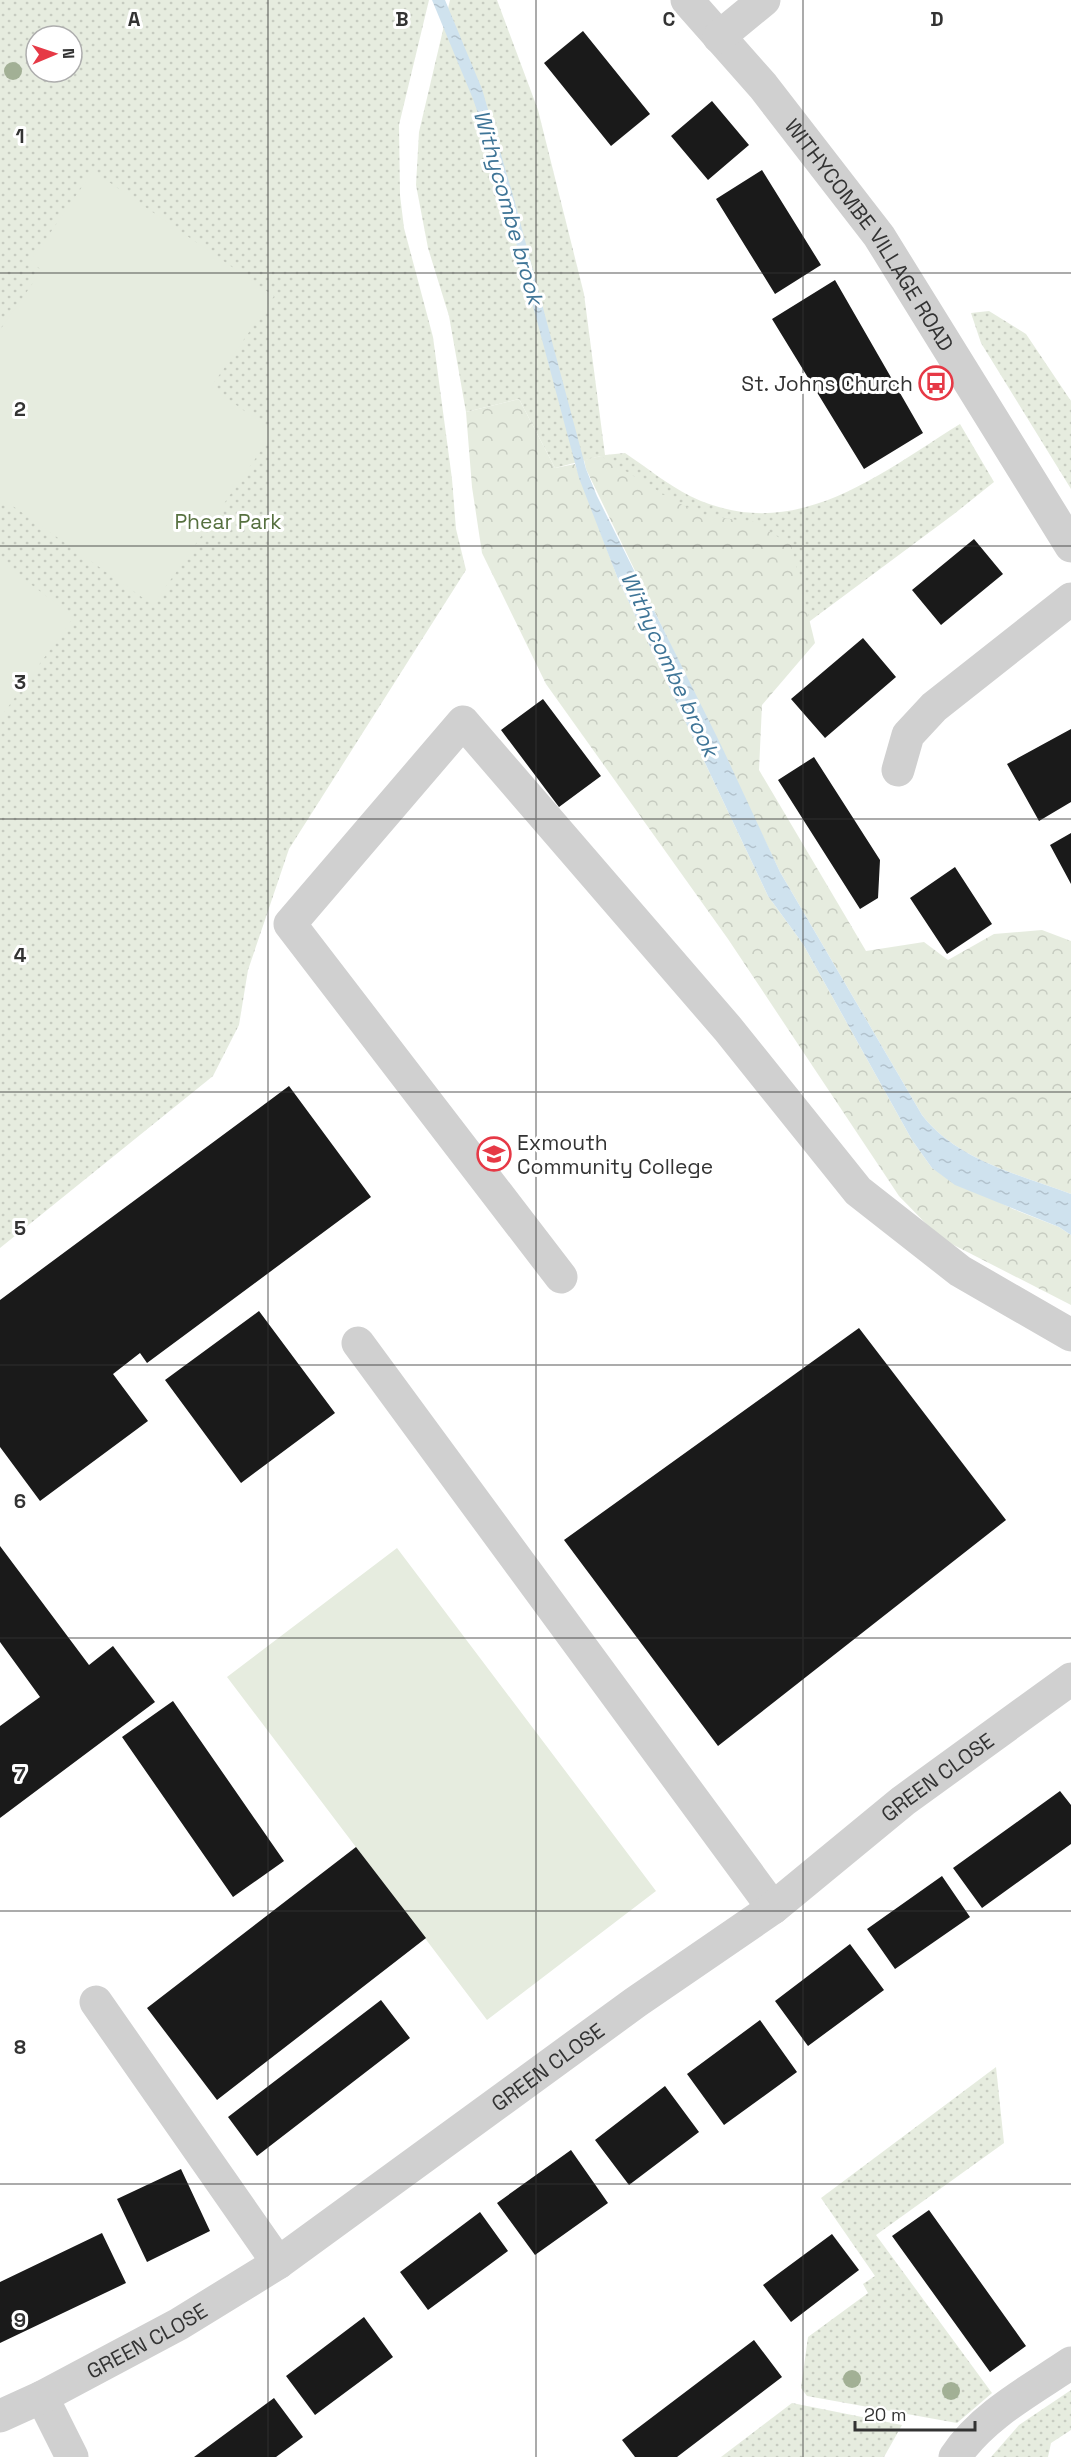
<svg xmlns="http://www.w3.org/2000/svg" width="1071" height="2457" font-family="'Space Grotesk',sans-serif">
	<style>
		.grass { fill: url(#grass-dots); fill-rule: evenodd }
		.forest { fill: url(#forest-crowns) }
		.garden { fill: #e6ecdf }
		.water { fill: url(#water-ripples) }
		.building { fill: #1a1a1a }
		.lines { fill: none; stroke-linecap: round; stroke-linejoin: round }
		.minor { stroke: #d0d0d0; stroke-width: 33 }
		.tree { fill: #a2b095 }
		.grid { fill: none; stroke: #333; stroke-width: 1.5; stroke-opacity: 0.55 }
		.labels { text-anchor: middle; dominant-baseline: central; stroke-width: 6; stroke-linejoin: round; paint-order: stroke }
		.street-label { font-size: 21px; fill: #333; stroke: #fff }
		.poi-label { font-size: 21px; fill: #333; stroke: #fff; text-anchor: end }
		.park-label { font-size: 21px; fill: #56703f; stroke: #fff }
		.water-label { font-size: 22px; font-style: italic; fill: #3f7597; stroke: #fff }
		.grid-label { font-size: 20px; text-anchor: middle; font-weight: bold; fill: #333; stroke: #fff; stroke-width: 6; stroke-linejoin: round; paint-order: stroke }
	</style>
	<defs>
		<pattern id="grass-dots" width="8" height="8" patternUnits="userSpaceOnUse" patternTransform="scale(1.5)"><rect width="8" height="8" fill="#e6ecdf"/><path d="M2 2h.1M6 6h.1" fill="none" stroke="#c6cbc0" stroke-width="1.8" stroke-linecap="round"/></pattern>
		<pattern id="forest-crowns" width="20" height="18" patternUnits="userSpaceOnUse" patternTransform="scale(1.5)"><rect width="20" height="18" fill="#e6ecdf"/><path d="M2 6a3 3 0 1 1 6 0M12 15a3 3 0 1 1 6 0" fill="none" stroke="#c6cbc0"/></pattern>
		<pattern id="water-ripples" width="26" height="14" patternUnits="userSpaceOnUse" patternTransform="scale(1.5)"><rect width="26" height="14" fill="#cfe2ee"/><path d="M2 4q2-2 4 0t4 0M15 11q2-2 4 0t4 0" fill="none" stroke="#b2c2cd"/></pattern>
	</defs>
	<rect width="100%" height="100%" fill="#fff"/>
	<path class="grass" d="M0 0H429L399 125 400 195 404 228 433 337 452 479 456 529 466 570 289 849 248 970 239 1025 213 1076 0 1248ZM36 36H72V72H36Z
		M450 0H497L538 110 584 294 605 455 625 453C646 467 668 485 690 496 793 546 876 476 960 424L994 482 954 514 704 700 601 456 555 468 519 399 466 412 449 316 428 248 416 185 419 132Z
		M989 311 1026 334 1071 401V489L981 343 971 313Z
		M996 2067 1004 2143 876 2235 992 2393 957 2423 807 2396 801 2388 808 2337 868 2293 863 2284 875 2276 821 2198Z
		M1071 2390V2430L1051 2443 1048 2457H991L1019 2425Z
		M792 2403 902 2425 884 2457H721Z"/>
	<path class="forest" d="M519 399 555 468 575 464 618 579 768 896 803 944 912 1140 932 1168 1013 1209 1059 1227 1071 1235V1305L940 1238 899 1196 728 939 546 684 482 553 472 487 466 412Z
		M601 456 676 502 707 516 754 522 791 545 815 643 762 705 759 770 866 951 924 942 948 960 994 934 1042 930 1071 941V1194C1018 1174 958 1161 922 1115L780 872 586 469 584 460Z"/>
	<path class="garden" d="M93 171 274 296 211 387 274 432 153 605 0 497V330L42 270 30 262Z
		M0 561 74 617 0 718Z
		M397 1548 656 1891 487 2020 227 1677Z"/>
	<path class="water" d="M432 0H445L482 89 514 199 586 469 597 496 721 745 780 872 922 1115C958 1161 1018 1174 1071 1194V1235L1059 1227 955 1185 932 1168 912 1140 803 944 768 896 618 579 579 478 494 160 473 99Z"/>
	<path class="building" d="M583 31 650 114 611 146 544 63Z
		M712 101 749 145 708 180 671 136Z
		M762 170 821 265 775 294 716 199Z
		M835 280 923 433 864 469 772 319Z
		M974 539 1003 574 941 625 912 590Z
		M863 638 896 677 825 738 791 699Z
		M543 699 601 776 559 807 501 730Z
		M1071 729V802L1039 821 1007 764Z
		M814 757 880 860 878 898 860 909 778 780Z
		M1071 833V884L1050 845Z
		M955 867 992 924 947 954 910 898Z
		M289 1086 371 1197 147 1363 140 1353 113 1374 148 1421 40 1501 0 1447V1300Z
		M259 1311 335 1413 241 1483 165 1380Z
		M859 1328 1006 1520 718 1746 564 1540Z
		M0 1546 89 1665 113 1646 155 1702 0 1818V1726L40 1697 0 1642Z
		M173 1701 284 1861 233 1897 122 1737Z
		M1060 1791 1071 1805V1844L982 1908 953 1868Z
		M356 1847 426 1938 217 2100 147 2008Z
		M942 1876 970 1917 895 1969 867 1929Z
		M850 1944 884 1990 808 2046 775 2001Z
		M381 2000 410 2038 257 2156 228 2117Z
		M760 2020 797 2072 724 2125 687 2074Z
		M665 2086 699 2132 629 2185 595 2140Z
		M571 2150 608 2203 535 2255 497 2203Z
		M181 2169 210 2231 147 2262 117 2199Z
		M929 2210 1026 2346 990 2372 892 2236Z
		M480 2212 508 2251 428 2310 400 2272Z
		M102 2233 126 2283 0 2343V2282Z
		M832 2234 859 2270 791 2322 763 2285Z
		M364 2317 393 2357 315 2415 286 2376Z
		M754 2340 782 2377 677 2457H635L622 2440Z
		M274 2398 303 2437 276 2457H194Z"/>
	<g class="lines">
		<g class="minor">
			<path id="s1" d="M687 0 763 86 879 236 1071 546"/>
			<path d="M719 37 764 0"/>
			<path d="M898 770 908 735 934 707 1071 599"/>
			<path d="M561 1277 290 924 463 722 728 1029 858 1191 960 1271 1071 1335"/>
			<path d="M358 1343 773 1908"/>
			<path d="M96 2002 278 2263"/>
			<path d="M42 2397 72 2457"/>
			<path id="s2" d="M0 2416 42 2397 179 2324 278 2263 636 2002 773 1908 903 1801 1071 1679"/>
			<path d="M955 2457C982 2416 1031 2390 1071 2363"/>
		</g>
	</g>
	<g class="tree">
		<circle cx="13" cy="71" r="9"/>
		<circle cx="852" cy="2379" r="9"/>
		<circle cx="951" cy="2391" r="9"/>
	</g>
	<path class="grid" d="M268 0V2457M536 0V2457M803 0V2457M0 273H1071M0 546H1071M0 819H1071M0 1092H1071M0 1365H1071M0 1638H1071M0 1911H1071M0 2184H1071"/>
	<defs>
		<symbol id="bus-ring" viewBox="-11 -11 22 22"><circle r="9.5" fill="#fff" stroke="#e63946" stroke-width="1.5"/><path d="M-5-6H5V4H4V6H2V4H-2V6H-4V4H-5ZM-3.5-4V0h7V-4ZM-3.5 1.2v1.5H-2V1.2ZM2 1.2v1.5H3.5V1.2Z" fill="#e63946"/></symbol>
		<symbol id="school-ring" viewBox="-11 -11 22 22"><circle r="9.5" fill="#fff" stroke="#e63946" stroke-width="1.5"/><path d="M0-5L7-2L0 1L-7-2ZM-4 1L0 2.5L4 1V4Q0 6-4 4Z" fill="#e63946"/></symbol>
	</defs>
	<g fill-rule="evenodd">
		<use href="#bus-ring" x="917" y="364" width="38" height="38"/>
		<use href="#school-ring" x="475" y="1135" width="38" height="38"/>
	</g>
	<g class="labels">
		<g class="street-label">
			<text stroke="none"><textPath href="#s1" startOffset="298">WITHYCOMBE VILLAGE ROAD</textPath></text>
			<text stroke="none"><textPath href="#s2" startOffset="1137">GREEN CLOSE</textPath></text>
			<text stroke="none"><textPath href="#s2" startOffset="651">GREEN CLOSE</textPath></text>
			<text stroke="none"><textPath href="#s2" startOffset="165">GREEN CLOSE</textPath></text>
		</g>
		<g class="poi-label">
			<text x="913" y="383">St. Johns Church</text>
			<text x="517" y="1142" text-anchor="start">Exmouth<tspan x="517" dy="24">Community College</tspan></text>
		</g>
		<g class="park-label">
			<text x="228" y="521">Phear Park</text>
		</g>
		<g class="water-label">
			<text transform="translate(509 207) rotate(74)">Withycombe brook</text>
			<text transform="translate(670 664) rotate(65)">Withycombe brook</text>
		</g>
	</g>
	<g class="grid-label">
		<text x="134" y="26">A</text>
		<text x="402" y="26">B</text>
		<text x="669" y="26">C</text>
		<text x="937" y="26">D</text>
		<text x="20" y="143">1</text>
		<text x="20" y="416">2</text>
		<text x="20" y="689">3</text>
		<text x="20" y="962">4</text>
		<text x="20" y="1235">5</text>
		<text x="20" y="1508">6</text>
		<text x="20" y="1781">7</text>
		<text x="20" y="2054">8</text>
		<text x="20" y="2327">9</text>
	</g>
	<g transform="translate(54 54) rotate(88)"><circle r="28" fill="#ffffff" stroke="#adadad" stroke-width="1.5"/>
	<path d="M0-4.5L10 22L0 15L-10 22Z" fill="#e63946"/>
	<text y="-9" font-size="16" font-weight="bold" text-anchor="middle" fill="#333333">N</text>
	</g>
	<path d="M855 2421v9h120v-9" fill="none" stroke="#333333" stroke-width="3"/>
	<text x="864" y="2421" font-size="18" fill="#333333" stroke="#ffffff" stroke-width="4.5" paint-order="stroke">20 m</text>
</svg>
